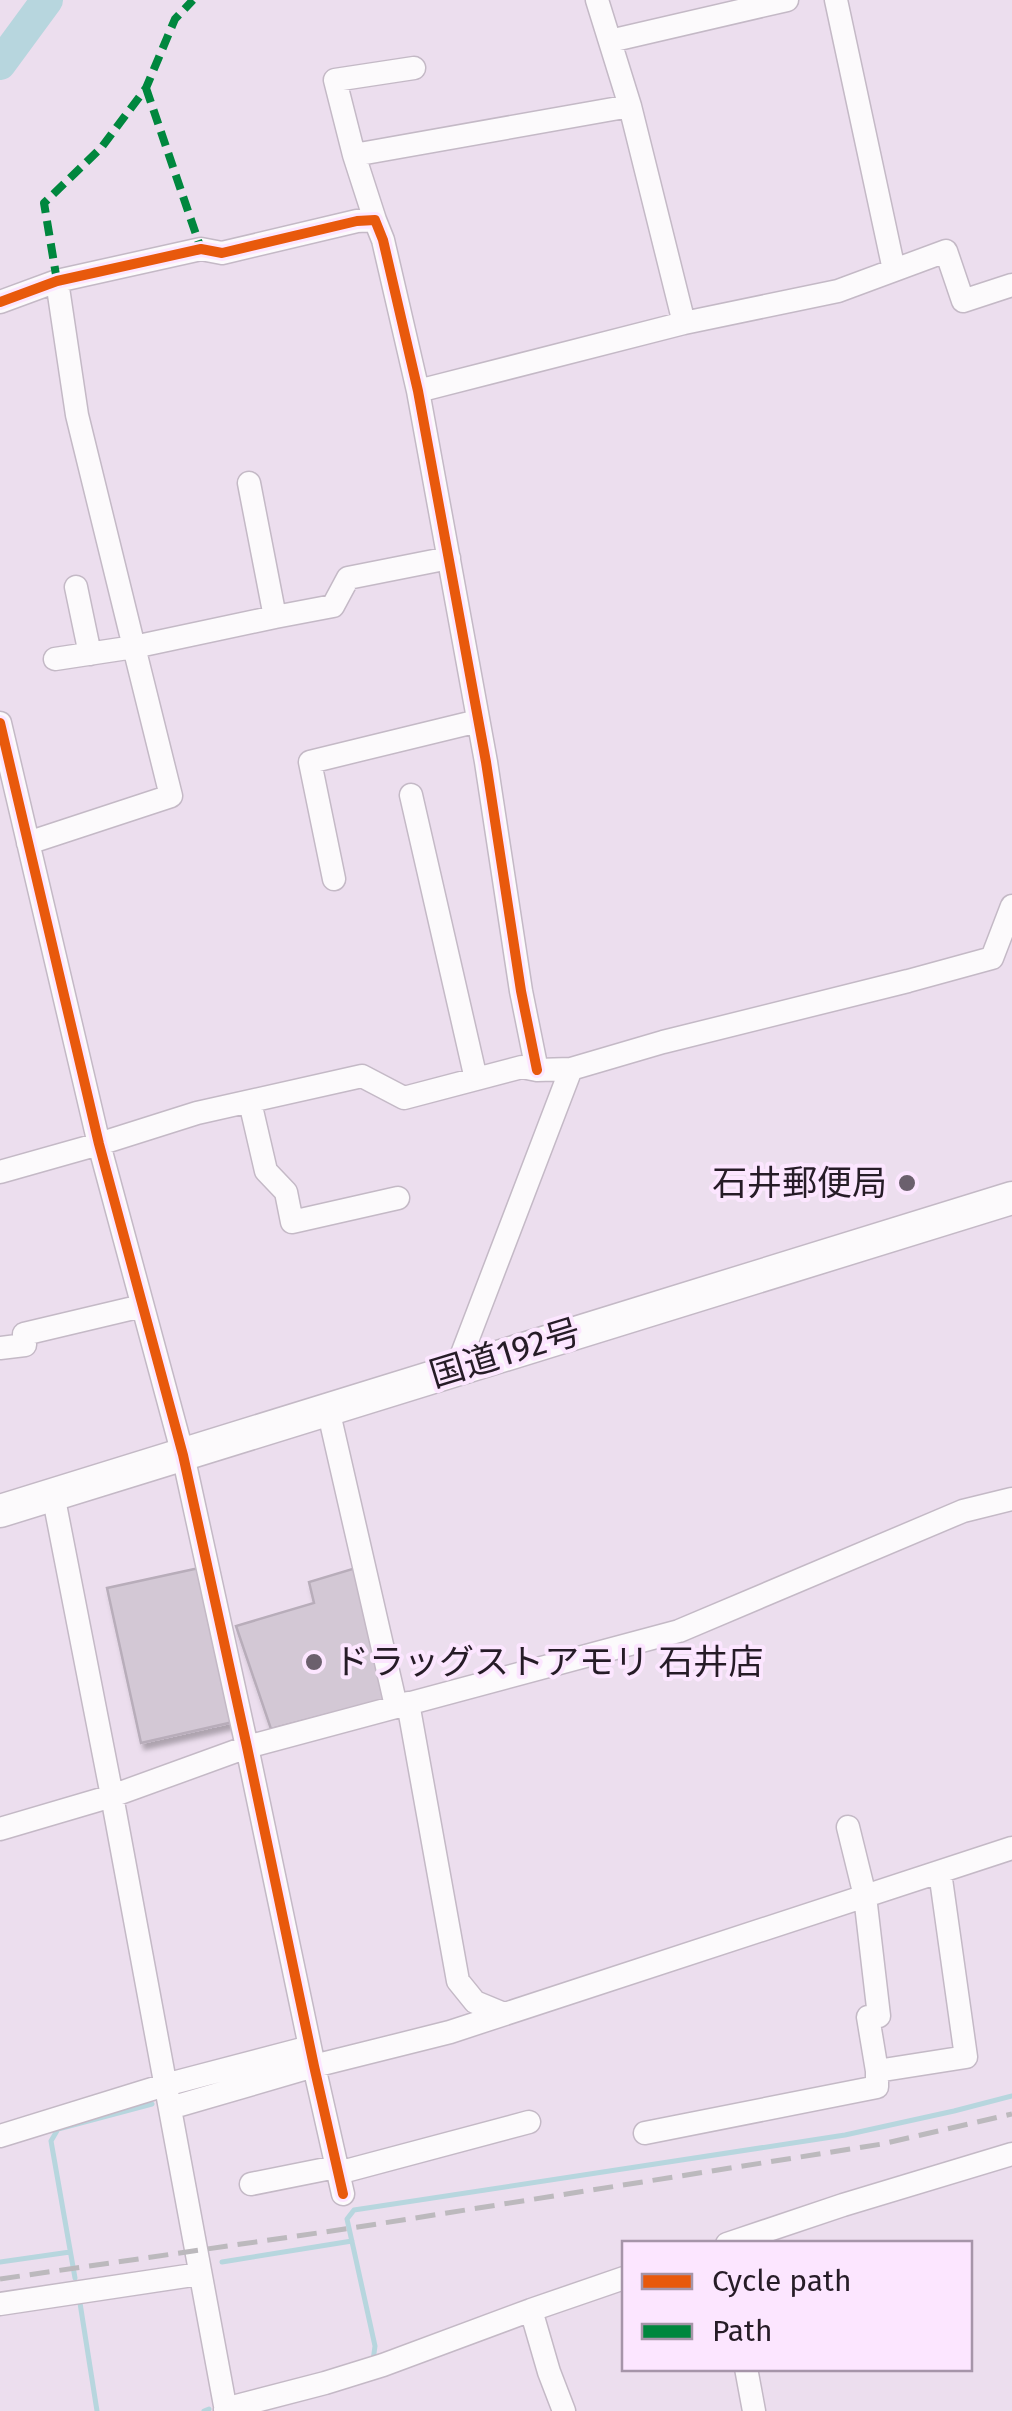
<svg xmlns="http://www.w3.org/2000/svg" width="1012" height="2411" font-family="'Fira Sans','Noto Sans JP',sans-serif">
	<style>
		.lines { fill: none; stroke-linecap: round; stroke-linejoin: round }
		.stream { stroke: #b7d6de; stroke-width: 5 }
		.river { stroke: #b7d6de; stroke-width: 32 }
		.building { fill: #d3c8d5; stroke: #b8adba; stroke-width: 2.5; filter: url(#shadow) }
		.minor-casing { stroke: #c4b9c6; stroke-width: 25 }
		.highway-casing { stroke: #c4b9c6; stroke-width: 35 }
		.minor { stroke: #fcfafc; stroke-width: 22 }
		.highway { stroke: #fcfafc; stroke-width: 32 }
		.rail { stroke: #bcb9bd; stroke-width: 5; stroke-dasharray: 20 10; stroke-linecap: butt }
		.quiet { stroke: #00873e; stroke-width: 8; stroke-dasharray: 15 8; stroke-linecap: butt }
		.cycleway-casing { stroke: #fce6ff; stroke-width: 16 }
		.cycleway { stroke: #e8590c; stroke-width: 10 }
		.poi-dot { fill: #6b606d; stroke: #fce6ff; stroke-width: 4 }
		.labels { text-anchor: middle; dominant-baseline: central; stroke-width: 8; stroke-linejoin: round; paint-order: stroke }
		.poi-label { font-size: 35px; fill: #261c27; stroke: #fce6ff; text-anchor: end }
		.street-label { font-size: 35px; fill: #261c27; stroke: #fce6ff }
	</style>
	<defs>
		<filter id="shadow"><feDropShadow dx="3.5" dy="6" stdDeviation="2.5" flood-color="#0004"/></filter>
	</defs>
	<rect width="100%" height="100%" fill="#ecdeee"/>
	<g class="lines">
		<path class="stream" d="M0 2262 70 2252
			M222 2262 352 2241
			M75 2278 51 2141 58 2129 152 2104
			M80 2303 97 2411
			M373 2361 375 2346 347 2219 354 2210 845 2135 954 2111 1012 2096
			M204 2411 209 2409"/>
		<path class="river" d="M0 64 47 0"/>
	</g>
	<path class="building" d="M359 1567 387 1699 271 1729 236 1626 314 1603 309 1582Z
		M199 1568 233 1722 141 1743 107 1588Z"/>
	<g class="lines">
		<defs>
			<path id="minor" d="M597 0 630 106 684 323
				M836 0 894 270
				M610 41 787 0
				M354 155 335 80 414 68
				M375 220 354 155 630 106
				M0 302 57 281 201 249 222 253 357 221 375 220 383 240 418 391 486 762 521 991 537 1070
				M418 391 684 323 838 291 946 251 963 301 1012 285
				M76 587 90 654
				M275 617 333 606 348 578 449 558
				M55 659 134 647 77 415 57 281
				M0 723 99 1144 183 1455 247 1747 314 2066 343 2194
				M411 795 476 1079
				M28 843 171 796 134 647 275 617 249 483
				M334 879 310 762 478 721
				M250 1102 266 1171 286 1192 292 1222 398 1198
				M0 1172 99 1144 197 1113 362 1076 404 1098 522 1067 537 1070 571 1069 663 1042 908 981 992 958 1012 906
				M0 1348 25 1345 24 1334 142 1306
				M457 1367 571 1069
				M328 1409 396 1706
				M53 1494 112 1796 226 2411
				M408 1703 458 1981 475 2002 504 2014
				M848 1827 865 1896 879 2016 868 2017 877 2071
				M0 1829 112 1796 247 1747 679 1631 963 1511 1012 1499
				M170 2108 314 2066 450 2032 1012 1848
				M645 2133 877 2087V2071L966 2057 940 1872
				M0 2136 165 2085 310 2047
				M338 2173 529 2122
				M251 2184 336 2167
				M727 2244 843 2205 1012 2154
				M0 2304 200 2274
				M531 2310 624 2278
				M746 2368 754 2411
				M225 2409 325 2383 383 2365 531 2310 549 2372 564 2411"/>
			<path id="highway" d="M0 1511C337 1406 674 1301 1012 1198"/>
		</defs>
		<use href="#minor" class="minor-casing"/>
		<use href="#highway" class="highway-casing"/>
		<use href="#minor" class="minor"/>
		<use href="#highway" class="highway"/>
		<path class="rail" d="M0 2279 352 2228 882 2144 1012 2114"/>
		<path class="quiet" d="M146 88 201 249
			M57 281 44 203 101 148 146 88 175 19 193 0"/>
		<defs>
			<path id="cycleway" d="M0 302 57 281 201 249 222 253 357 221 375 220 383 240 418 391 486 762 521 991 537 1070
				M0 723 99 1144 183 1455 247 1747 314 2066 343 2194"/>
		</defs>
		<use href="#cycleway" class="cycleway-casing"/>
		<use href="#cycleway" class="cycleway"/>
	</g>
	<g class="poi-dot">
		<circle cx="907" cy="1183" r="10"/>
		<circle cx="314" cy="1662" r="10"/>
	</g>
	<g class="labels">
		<g class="poi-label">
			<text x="887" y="1183">石井郵便局</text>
			<text x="334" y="1662" text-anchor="start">ドラッグストアモリ 石井店</text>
		</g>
		<g class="street-label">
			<text transform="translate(505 1353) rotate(-17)">国道192号</text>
		</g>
	</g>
	<rect x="622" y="2241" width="350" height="130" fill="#fce6ff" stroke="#a695a9" stroke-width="2.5"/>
	<rect x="642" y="2274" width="50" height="15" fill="#e8590c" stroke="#a695a9" stroke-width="2.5"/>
	<text x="712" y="2291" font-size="30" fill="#261c27">Cycle path</text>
	<rect x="642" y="2324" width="50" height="15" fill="#00873e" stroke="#a695a9" stroke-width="2.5"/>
	<text x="712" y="2341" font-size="30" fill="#261c27">Path</text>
</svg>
